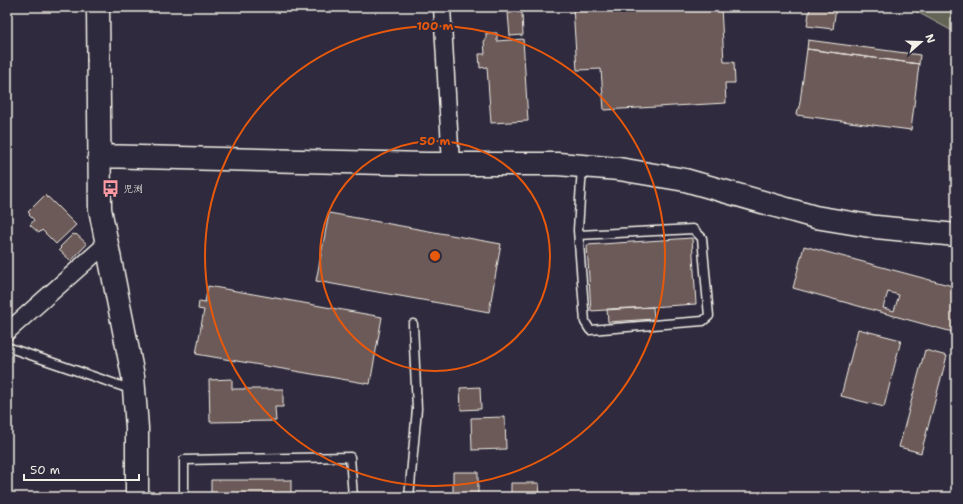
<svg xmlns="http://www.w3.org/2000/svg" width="963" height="504" font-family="'Shantell Sans','Klee One',sans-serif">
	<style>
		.green { fill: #646456; stroke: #acaa9f }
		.building { fill: #6c5a59; stroke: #f4f1e8; fill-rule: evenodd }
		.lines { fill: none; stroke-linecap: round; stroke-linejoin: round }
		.lane-casing { stroke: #f4f1e8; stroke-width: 11 }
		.street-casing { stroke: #f4f1e8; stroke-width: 19 }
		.secondary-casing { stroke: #f4f1e8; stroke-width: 25 }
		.lane { stroke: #2f2a3d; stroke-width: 8 }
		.street { stroke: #2f2a3d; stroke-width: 16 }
		.secondary { stroke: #2f2a3d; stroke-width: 22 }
		.ring { fill: none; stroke: #e8590c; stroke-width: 2 }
		.labels { text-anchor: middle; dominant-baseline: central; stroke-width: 4; stroke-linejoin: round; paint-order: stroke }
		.poi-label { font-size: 10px; fill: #f4f1e8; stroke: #2f2a3d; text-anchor: start }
		.centre { fill: #e8590c; stroke: #2f2a3d; stroke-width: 2 }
		.ring-label { font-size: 12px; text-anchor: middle; font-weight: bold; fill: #e8590c; stroke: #2f2a3d; stroke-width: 4; stroke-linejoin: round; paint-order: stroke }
	</style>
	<rect width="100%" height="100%" fill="#2f2a3d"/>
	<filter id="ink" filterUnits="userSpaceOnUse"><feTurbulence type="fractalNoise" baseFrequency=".025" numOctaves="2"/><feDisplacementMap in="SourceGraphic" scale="8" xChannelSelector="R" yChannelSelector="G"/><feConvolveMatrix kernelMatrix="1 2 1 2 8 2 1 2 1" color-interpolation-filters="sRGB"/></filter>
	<g filter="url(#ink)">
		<path class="green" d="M908 7H956V33Z"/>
		<path class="building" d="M573 7H721L724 62H734L735 83H725L726 103 604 110 601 69 577 70Z
			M810 7 836 8 833 29 807 26Z
			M522 12 523 35 510 36 508 13Z
			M486 33H497V41L523 39 528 121 491 123 487 67 480 68 479 54H485L484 40H486Z
			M808 40 920 55 919 64 807 49Z
			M807 49 919 64 911 130 796 115 797 109H799Z
			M45 195 47 198 48 197 76 225 56 244 42 230 39 233 30 225 34 220 29 215 30 214 28 212Z
			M329 213 501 244 489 312 316 281Z
			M73 234 75 235 76 234 87 244 71 261 59 250 61 248 60 247Z
			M692 238 696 304 591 311 587 245Z
			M804 246 956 287V333L793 288ZM888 292 899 295 894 311 883 308Z
			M208 286 382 317 370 384 196 354 204 310 198 309 199 301 205 302Z
			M653 307 654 319 608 322 607 309Z
			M858 329 901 340 884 407 841 396Z
			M925 350 947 356 921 453 899 447Z
			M232 379V389H283V407H275L276 421 210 422 209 380Z
			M480 387 481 409 461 410 460 388Z
			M505 417 506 449 472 450 471 418Z
			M453 472H478V497H453Z
			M211 480H291V497H211Z
			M511 483H539L540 497H511Z"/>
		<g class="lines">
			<defs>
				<path id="lane" d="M579 235 693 229 702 238 709 316 703 321 590 330 585 322 578 230 582 167
					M7 347 133 390
					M184 497V460L350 457 353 497
					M409 497 417 409 413 324"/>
				<path id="street" d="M442 7 451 164
					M7 332 106 244"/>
				<path id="secondary" d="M98 7 100 209 133 376 137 428V497
					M99 156 426 164H558L619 169 685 180 815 217 876 227 956 235"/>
			</defs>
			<use href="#lane" class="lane-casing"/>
			<use href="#street" class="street-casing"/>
			<use href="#secondary" class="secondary-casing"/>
			<use href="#lane" class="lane"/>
			<use href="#street" class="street"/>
			<use href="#secondary" class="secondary"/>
		</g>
	</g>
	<g class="ring">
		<circle cx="435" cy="256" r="115"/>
		<circle cx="435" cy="256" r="230"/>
	</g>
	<defs>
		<symbol id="bus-bare" viewBox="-9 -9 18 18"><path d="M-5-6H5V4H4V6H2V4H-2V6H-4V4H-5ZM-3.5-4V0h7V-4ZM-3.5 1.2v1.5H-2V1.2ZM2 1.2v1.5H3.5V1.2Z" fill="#ff9aa2" stroke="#2f2a3d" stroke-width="2.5" paint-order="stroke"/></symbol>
	</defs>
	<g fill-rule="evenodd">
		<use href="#bus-bare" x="98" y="176" width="25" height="25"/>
	</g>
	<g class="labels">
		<g class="poi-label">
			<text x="123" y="188">児渕</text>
		</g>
	</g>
	<circle cx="435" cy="256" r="6" class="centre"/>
	<g class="ring-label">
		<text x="435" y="30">100 m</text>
		<text x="435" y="145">50 m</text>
	</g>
	<rect width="963" height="504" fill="none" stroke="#2f2a3d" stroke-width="24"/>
	<rect x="12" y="12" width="939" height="480" fill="none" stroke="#f4f1e8" stroke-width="1.5" filter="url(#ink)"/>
	<g transform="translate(921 42) rotate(70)" stroke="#2f2a3d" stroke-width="3" paint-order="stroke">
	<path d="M0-3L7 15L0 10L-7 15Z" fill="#f4f1e8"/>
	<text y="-6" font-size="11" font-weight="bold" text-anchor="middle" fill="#f4f1e8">N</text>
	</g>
	<path d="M24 474v6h115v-6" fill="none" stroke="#f4f1e8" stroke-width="2"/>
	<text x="30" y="474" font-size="12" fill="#f4f1e8" stroke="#2f2a3d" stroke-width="3" paint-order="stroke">50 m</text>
</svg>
